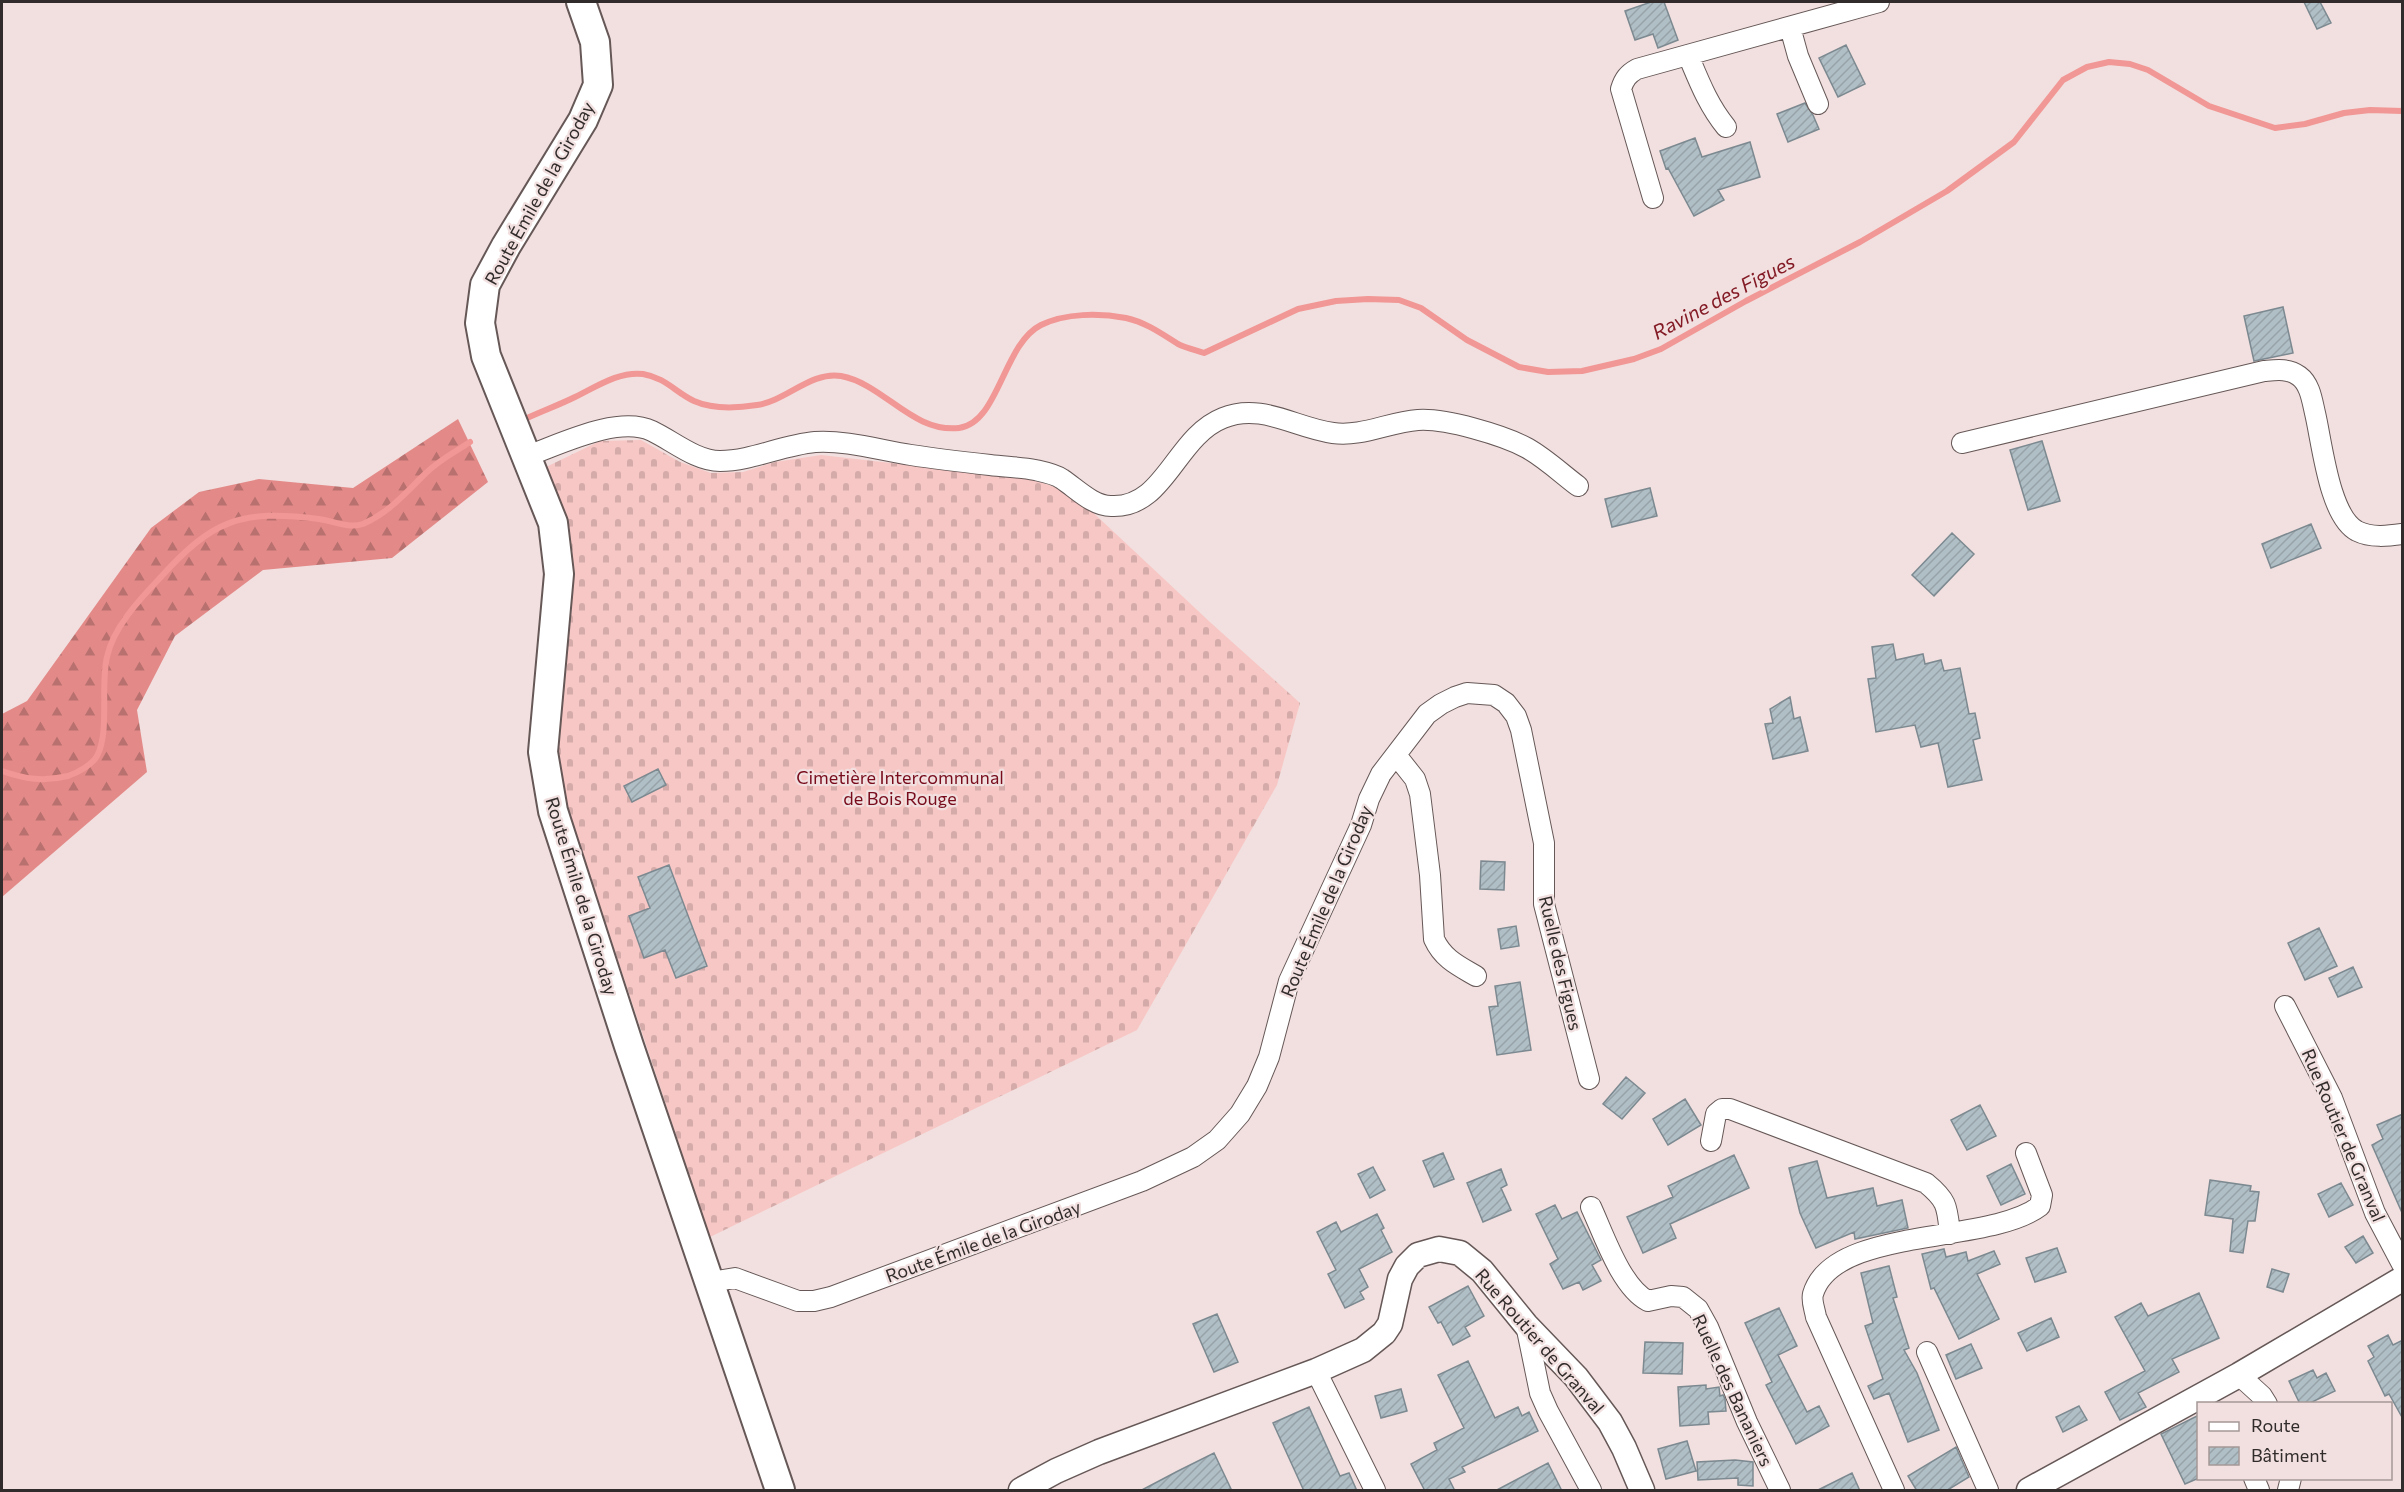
<svg xmlns="http://www.w3.org/2000/svg" width="2404" height="1492" font-family="Commissioner,sans-serif">
	<style>
		.forest { fill: url(#forest-firs) }
		.cemetery { fill: url(#cemetery-stones) }
		.lines { fill: none; stroke-linecap: round; stroke-linejoin: round }
		.stream { stroke: #f19795; stroke-width: 6 }
		.building { fill: url(#building-hatch); stroke: #7c8990; stroke-width: 1.5 }
		.minor-casing { stroke: #665857; stroke-width: 22 }
		.tertiary-casing { stroke: #665857; stroke-width: 27 }
		.secondary-casing { stroke: #665857; stroke-width: 32 }
		.minor { stroke: #fff; stroke-width: 20 }
		.tertiary { stroke: #fff; stroke-width: 24 }
		.secondary { stroke: #fff; stroke-width: 28 }
		.labels { text-anchor: middle; dominant-baseline: central; stroke-width: 4.5; stroke-linejoin: round; paint-order: stroke }
		.street-label { font-size: 18px; fill: #312b2b; stroke: #f1e0df }
		.park-label { font-size: 18px; fill: #780c1d; stroke: #f1e0df }
		.water-label { font-size: 20px; font-style: italic; fill: #831a25; stroke: #f1e0df }
	</style>
	<defs>
		<pattern id="forest-firs" width="22" height="20" patternUnits="userSpaceOnUse" patternTransform="scale(1.5)"><rect width="22" height="20" fill="#e38a89"/><path d="M5 1l3.5 6h-7zM16 11l3.5 6h-7z" fill="#b97170"/></pattern>
		<pattern id="cemetery-stones" width="16" height="16" patternUnits="userSpaceOnUse" patternTransform="scale(1.5)"><rect width="16" height="16" fill="#f7c7c5"/><path d="M2 7V4a2 2 0 0 1 4 0v3zM10 15v-3a2 2 0 0 1 4 0v3z" fill="#d4aba9"/></pattern>
		<pattern id="building-hatch" width="6" height="6" patternUnits="userSpaceOnUse" patternTransform="scale(1.5)"><rect width="6" height="6" fill="#b0bec5"/><path d="M-1 1l2-2M0 6l6-6M5 7l2-2" fill="none" stroke="#98a3a9"/></pattern>
	</defs>
	<rect width="100%" height="100%" fill="#f1e0df"/>
	<path class="forest" d="M458 419 488 482 392 558 263 570 175 636 137 710 147 772 2 897V714L27 701 151 528 199 492 259 479 353 488Z"/>
	<path class="cemetery" d="M641 440 680 462 711 473 743 472 775 462 821 455 1030 479 1058 488 1084 504 1211 623 1300 703 1277 785 1137 1030 710 1237 557 777V709L572 608 562 518 546 467 600 441Z"/>
	<g class="lines">
		<path class="stream" d="M525 419C542 411 559 405 575 397 596 387 619 371 643 374 666 378 675 392 694 401 712 409 738 408 757 405 786 401 811 371 841 376 884 384 912 433 959 428 999 423 1003 344 1041 325 1066 313 1099 313 1126 318 1145 322 1162 334 1178 344 1186 348 1195 350 1204 353L1298 309 1336 301 1368 299 1399 300 1421 308 1467 340 1519 367 1548 372 1582 371 1634 359 1661 349 1746 301 1860 242 1947 191 2014 142 2063 80 2087 67 2109 62 2130 64 2148 70 2209 106 2275 128 2305 124 2344 113 2370 110 2402 111
			M2 771C25 779 43 782 68 776 77 773 92 765 97 756 110 732 100 686 107 657 113 628 139 600 159 579 212 520 240 509 319 519 333 521 349 529 363 524 389 513 406 492 426 473 439 460 455 452 470 442"/>
	</g>
	<path class="building" d="M1651 2H1664L1678 40 1658 48 1653 34 1635 40 1625 11Z
		M2304 2H2320L2331 23 2317 29Z
		M1846 45 1865 84 1838 97 1819 58Z
		M1805 103 1813 115 1819 129 1788 142 1777 114Z
		M1695 138 1702 157 1750 142 1760 177 1718 190 1724 200 1694 216 1668 168 1666 169 1660 151Z
		M2283 307 2293 353 2254 361 2244 316Z
		M2042 441 2060 501 2028 510 2010 450Z
		M1650 488 1657 516 1612 527 1605 499Z
		M2311 524 2321 548 2271 568 2262 544Z
		M1952 533 1974 554 1934 596 1912 575Z
		M1893 644 1896 660 1923 654 1925 664 1941 660 1944 671 1960 668 1969 714 1975 713 1980 738 1973 740 1982 780 1948 787 1938 743 1921 747 1915 725 1876 732 1868 679 1876 678 1872 647Z
		M1790 697 1794 719 1800 717 1808 751 1773 759 1765 724 1773 723 1770 709Z
		M658 769 666 785 632 802 624 786Z
		M1481 861 1505 862 1504 890 1480 889Z
		M669 865 707 966 676 978 665 950 644 958 629 916 650 908 638 877Z
		M1516 926 1519 946 1501 949 1498 929Z
		M2319 928 2337 966 2305 980 2288 943Z
		M2353 967 2362 987 2338 997 2329 978Z
		M1520 982 1531 1050 1497 1055 1489 1007 1498 1006 1495 986Z
		M1626 1077 1645 1093 1622 1119 1603 1104Z
		M1685 1099 1701 1125 1668 1145 1653 1119Z
		M1980 1105 1996 1136 1967 1150 1951 1120Z
		M2403 1114V1215L2372 1145 2383 1139 2377 1125Z
		M1443 1153 1454 1179 1434 1187 1423 1161Z
		M1734 1155 1749 1188 1670 1224 1676 1238 1643 1253 1627 1217 1673 1197 1668 1186Z
		M1817 1161 1827 1198 1873 1188 1877 1206 1902 1200 1908 1228 1855 1239 1854 1232 1816 1248 1800 1213 1789 1168Z
		M2011 1164 2025 1194 2001 1205 1987 1176Z
		M1373 1167 1385 1190 1370 1198 1358 1174Z
		M1501 1169 1507 1185 1501 1188 1511 1210 1483 1222 1467 1183Z
		M2210 1180 2251 1186 2250 1191 2259 1192 2255 1221H2248L2243 1253 2230 1251 2233 1219 2205 1215Z
		M2341 1183 2353 1205 2329 1217 2318 1194Z
		M1555 1205 1562 1219 1577 1212 1601 1260 1592 1265 1601 1281 1583 1290 1579 1282 1563 1289 1550 1264 1558 1259 1536 1214Z
		M1377 1214 1384 1228 1381 1230 1392 1252 1359 1269 1368 1287 1360 1292 1364 1299 1345 1308 1328 1274 1336 1270 1317 1232 1336 1222 1341 1232Z
		M2363 1236 2373 1253 2356 1263 2345 1247Z
		M2057 1248 2066 1272 2035 1282 2026 1258Z
		M1944 1249 1946 1257 1966 1252 1968 1261 1994 1251 2000 1264 1977 1274 1999 1319 1959 1339 1934 1288 1931 1289 1922 1254Z
		M1889 1266 1897 1297 1893 1298 1909 1348 1904 1350 1917 1373 1939 1430 1908 1442 1889 1393 1874 1399 1868 1386 1883 1379 1865 1326 1873 1323 1861 1273Z
		M2272 1269 2289 1274 2283 1292 2267 1287Z
		M1468 1286 1484 1316 1465 1327 1470 1336 1453 1345 1441 1322 1438 1323 1429 1307Z
		M2199 1293 2219 1338 2172 1359 2179 1372 2138 1393 2146 1407 2120 1420 2105 1392 2145 1371 2115 1317 2141 1303 2148 1316Z
		M1779 1308 1797 1346 1778 1355 1807 1412 1819 1406 1829 1426 1796 1444 1766 1385 1772 1382 1745 1323Z
		M1217 1314 1238 1362 1214 1372 1193 1324Z
		M2051 1318 2059 1337 2027 1351 2018 1333Z
		M2388 1335 2393 1345 2403 1340V1419L2389 1394 2385 1396 2368 1361 2374 1357 2368 1346Z
		M1645 1342 1683 1343 1682 1374 1643 1373Z
		M1971 1344 1982 1368 1956 1379 1946 1355Z
		M1468 1361 1495 1418 1518 1407 1522 1416 1529 1412 1538 1431 1462 1467 1465 1472 1449 1479 1455 1491H1425L1411 1464 1437 1450 1434 1443 1464 1428 1438 1375Z
		M2313 1370 2317 1378 2326 1373 2335 1391 2308 1404H2300L2289 1381Z
		M1706 1385V1389L1719 1387 1720 1396 1723 1395 1725 1399 1726 1411 1708 1412 1709 1424 1680 1426 1678 1387Z
		M1401 1389 1407 1411 1381 1418 1375 1396Z
		M2079 1406 2087 1420 2063 1432 2056 1417Z
		M1309 1407 1340 1476 1349 1473 1357 1491H1304L1273 1423Z
		M2199 1415V1478L2185 1484 2161 1434Z
		M1687 1441 1696 1471 1666 1479 1658 1449Z
		M1956 1447 1969 1477 1946 1491H1917L1908 1476Z
		M1214 1453 1232 1491H1140L1178 1471Z
		M1735 1460 1753 1462V1486L1738 1485V1478L1698 1480 1697 1462Z
		M1548 1463 1562 1491H1495Z
		M1852 1473 1860 1491H1816Z"/>
	<g class="lines">
		<defs>
			<path id="minor" d="M1790 27 1798 56 1818 104
				M1688 55C1699 81 1708 105 1726 127
				M1653 198 1621 89C1624 79 1628 74 1637 69L1879 2
				M1962 443 2264 371C2276 370 2288 368 2299 376 2310 384 2312 400 2315 413 2322 442 2329 516 2357 531 2371 538 2388 536 2402 534
				M527 456C561 444 618 415 652 431 673 441 696 461 720 461 752 461 782 445 815 442 846 440 879 450 911 455 937 459 963 462 990 465 1005 467 1021 467 1035 470 1044 472 1055 474 1062 479 1077 489 1093 506 1111 506 1165 509 1175 437 1223 418 1261 402 1295 428 1333 433 1362 437 1389 422 1418 420 1445 418 1503 435 1527 448 1545 458 1562 474 1578 486
				M1396 755 1415 779 1420 794 1430 875 1434 939C1443 959 1459 966 1476 976
				M2285 1006 2332 1098 2375 1213 2402 1264
				M1711 1141 1716 1114 1722 1109H1730L1926 1183C1948 1201 1947 1207 1950 1234
				M1591 1207C1604 1235 1621 1287 1648 1301L1671 1296 1683 1297 1698 1309 1708 1327 1747 1422 1780 1490
				M711 1282 735 1278 798 1301H814L831 1297 1142 1181 1193 1157 1217 1140 1240 1114 1257 1086 1269 1057 1289 981 1361 825 1369 799 1381 774 1427 714 1441 704 1455 697 1467 693 1494 695 1506 703 1516 716 1521 730 1544 843V904L1589 1079
				M1526 1325 1540 1393 1548 1411 1591 1490
				M1927 1352 1988 1490
				M1316 1371 1375 1490
				M2239 1375 2262 1396 2267 1404
				M2254 1478 2259 1490
				M1894 1490 1816 1317C1815 1310 1811 1301 1813 1294 1833 1226 1989 1245 2040 1206L2042 1195 2026 1153
				M2288 1490 2291 1478"/>
			<path id="tertiary" d="M1021 1490 1056 1471 1099 1452 1316 1371 1363 1350 1384 1333 1390 1324 1400 1279 1407 1266 1418 1255 1439 1249 1460 1253 1482 1271 1526 1325 1576 1377 1610 1422 1624 1448 1642 1490
				M2029 1490 2239 1375 2402 1279"/>
			<path id="secondary" d="M581 2 595 42 598 85 583 120 506 246 485 285 480 323 486 356 553 523 559 574 543 752 553 811 629 1046 780 1490"/>
		</defs>
		<use href="#minor" class="minor-casing"/>
		<use href="#tertiary" class="tertiary-casing"/>
		<use href="#secondary" class="secondary-casing"/>
		<use href="#minor" class="minor"/>
		<use href="#tertiary" class="tertiary"/>
		<use href="#secondary" class="secondary"/>
	</g>
	<g class="labels">
		<g class="street-label">
			<text transform="translate(539 193) rotate(-61)">Route Émile de la Giroday</text>
			<text transform="translate(582 896) rotate(73)">Route Émile de la Giroday</text>
			<text transform="translate(1326 901) rotate(-67)">Route Émile de la Giroday</text>
			<text transform="translate(1561 963) rotate(77)">Ruelle des Figues</text>
			<text transform="translate(2344 1135) rotate(67)">Rue Routier de Granval</text>
			<text transform="translate(983 1241) rotate(-20)">Route Émile de la Giroday</text>
			<text transform="translate(1540 1341) rotate(49)">Rue Routier de Granval</text>
			<text transform="translate(1733 1390) rotate(65)">Ruelle des Bananiers</text>
		</g>
		<g class="park-label">
			<text x="900" y="777">Cimetière Intercommunal<tspan x="900" dy="21">de Bois Rouge</tspan></text>
		</g>
		<g class="water-label">
			<text transform="translate(1723 296) rotate(-28)">Ravine des Figues</text>
		</g>
	</g>
	<rect width="2404" height="1492" fill="none" stroke="#312b2b" stroke-width="6"/>
	<rect x="2197" y="1402" width="195" height="78" fill="#f1e0df" stroke="#a49897" stroke-width="1.5"/>
	<rect x="2209" y="1422" width="30" height="9" fill="#ffffff" stroke="#a49897" stroke-width="1.5"/>
	<text x="2251" y="1432" font-size="18" fill="#312b2b">Route</text>
	<rect x="2209" y="1447" width="30" height="18" fill="url(#building-hatch)" stroke="#a49897" stroke-width="1.5"/>
	<text x="2251" y="1462" font-size="18" fill="#312b2b">Bâtiment</text>
</svg>
